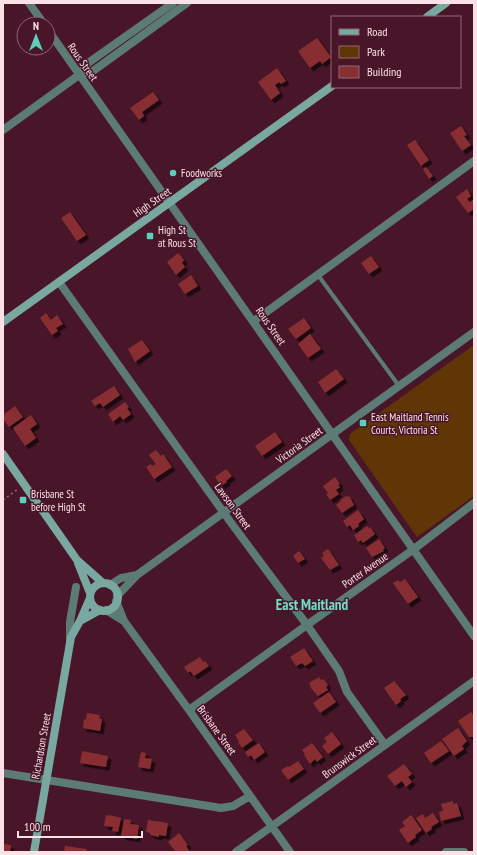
<svg xmlns="http://www.w3.org/2000/svg" width="477" height="855" font-family="'PT Sans Narrow',sans-serif">
	<style>
		.green { fill: #613606 }
		.building { fill: #882f32; filter: url(#shadow) }
		.lines { fill: none; stroke-linecap: round; stroke-linejoin: round }
		.path { stroke: #916875; stroke-width: 1.5; stroke-dasharray: 2 3; stroke-linecap: butt }
		.service { stroke: #5d7b75; stroke-width: 4 }
		.minor { stroke: #5d7b75; stroke-width: 8 }
		.secondary { stroke: #78a89f; stroke-width: 8 }
		.poi-dot { fill: #5bcebc; stroke: #481628; stroke-width: 1.5 }
		.labels { text-anchor: middle; dominant-baseline: central; stroke-width: 3; stroke-linejoin: round; paint-order: stroke }
		.street-label { font-size: 11px; fill: #fce1e7; stroke: #481628 }
		.poi-label { font-size: 11px; fill: #fce1e7; stroke: #481628; text-anchor: start }
		.district-label { font-size: 15px; font-weight: bold; fill: #74dbc9; stroke: #481628 }
	</style>
	<defs>
		<filter id="shadow"><feDropShadow dx="3.5" dy="3.5" stdDeviation="0" flood-color="#0009"/></filter>
	</defs>
	<rect width="100%" height="100%" fill="#481628"/>
	<path class="green" d="M474 345V496L417 537 349 440 350 434Z"/>
	<path class="building" d="M317 38 331 57 322 64 320 61 310 68 298 51Z
		M277 68 286 81 281 84 279 82 275 85 280 93 271 100 258 82Z
		M153 92 159 100 142 112 144 116 139 120 130 108Z
		M461 126 467 135 464 136 471 145 462 151 450 133Z
		M415 140 429 160 421 166 407 145Z
		M426 167 433 176 429 179 423 169Z
		M467 189 471 196 467 199 470 202 474 199V209L468 213 456 197Z
		M70 212 86 235 77 241 61 218Z
		M178 253 184 260 182 263 185 267 176 275 167 262Z
		M371 256 379 267 369 274 361 263Z
		M191 275 198 286 185 294 178 284Z
		M46 313 51 320 57 315 63 324 56 328 58 331 52 335 40 318Z
		M304 318 311 328 296 339 288 329Z
		M310 334 321 349 308 358 298 344Z
		M142 340 150 351 135 362 128 349Z
		M336 369 344 379 325 393 318 382Z
		M114 386 120 395 103 407 100 403 95 406 91 401Z
		M125 402 129 407 127 408 131 414 123 420 120 416 113 422 108 414Z
		M15 406 23 417 9 427 3 419V415Z
		M31 415 37 424 30 429 36 438 25 446 13 428Z
		M275 432 282 442 262 456 255 446Z
		M156 450 161 456 163 454 172 467 154 479 146 467 151 464 152 466 156 464 149 455Z
		M226 469 232 476 226 481 227 482 221 486 215 477Z
		M335 477 340 484 338 485 340 487 336 490 339 494 330 500 326 494 328 493 323 486Z
		M346 496 347 497 349 496 354 505 342 513 336 505 341 501 340 500Z
		M358 510 364 519 358 524 359 526 353 530 350 525 347 527 343 521Z
		M367 526 369 528 370 527 375 534 363 543 361 540 358 542 354 535Z
		M379 539 385 548 383 549 384 551 372 557 366 548Z
		M328 549 339 565 330 570 321 558 324 556 322 553Z
		M299 551 305 559 298 563 293 556Z
		M405 579 418 597 408 604 393 583 398 580 400 582Z
		M304 648 313 661 305 666 302 663 296 666 290 657Z
		M200 657 203 662 205 661 209 666 194 676 190 671 188 673 184 667Z
		M319 677 321 680 323 679 328 685 326 687 328 690 318 696 310 687 311 686 309 683Z
		M394 681 406 695 400 699 401 701 396 705 384 688Z
		M329 692 336 702 320 713 313 703Z
		M471 712 474 716V737H469L458 721Z
		M87 713 100 715 99 718 102 719 100 731 83 728 84 719 86 720Z
		M458 728 467 741 462 746 464 749 454 756 442 739Z
		M244 729 253 740 242 748 238 742 239 741 235 735Z
		M332 732 341 744 328 754 322 746 327 742 324 738Z
		M441 741 449 751 431 763 424 753Z
		M259 743 265 752 254 760 251 755 248 757 245 752Z
		M312 743 323 757 317 762 315 759 310 764 304 755 305 754 302 750Z
		M82 751 108 756 106 767 80 763Z
		M141 752 146 753 145 758 152 759 150 769 138 767Z
		M298 761 304 769 288 780 281 770 288 766 289 767Z
		M404 764 412 774 408 777 412 782 406 787 402 781 395 786 387 776Z
		M453 801V804L457 803 461 816 441 821 439 812 443 811 441 804Z
		M433 813 439 822 431 827 432 829 426 833 416 818 423 814 425 818Z
		M106 815 109 816V815L121 818 118 832 112 831 113 827 104 826Z
		M411 815 422 830 415 835 416 837 408 843 399 830 405 826 402 822Z
		M124 819 131 820 130 824 139 825 137 839 121 836Z
		M148 820 168 823 166 836 159 835V837L150 835V833L146 832Z
		M179 833 188 845 186 846 190 852H176L168 842Z
		M3 844 11 845 10 852H3Z
		M65 846 87 849 86 852H64Z"/>
	<g class="lines">
		<path class="path" d="M3 500 18 489"/>
		<path class="service" d="M318 275 399 386"/>
		<path class="minor" d="M29 3 44 24
			M48 30 474 636
			M79 75 88 63 173 3
			M3 130 79 75 93 71 187 3
			M59 282 229 520 307 625 339 671 347 692 385 745
			M254 321 474 161
			M110 585 121 578 137 575
			M117 596 137 575 474 332
			M116 601 124 621 189 710 290 852
			M106 610 124 621
			M70 641V622L76 587
			M189 710 307 625 414 549 474 503
			M3 773 221 808 233 806 250 796
			M236 852 474 681
			M446 852H464"/>
		<path class="secondary" d="M427 17 446 3
			M3 322 332 86
			M3 454 77 560 103 583
			M78 563 90 593
			M90 597a14 14 0 1 1 28 0a14 14 0 1 1-28 0Z
			M80 621 100 610
			M34 852 71 637 80 621 90 598"/>
	</g>
	<g class="poi-dot">
		<circle cx="173" cy="173" r="4"/>
		<rect x="146" y="232" width="8" height="8" rx="2"/>
		<rect x="359" y="419" width="8" height="8" rx="2"/>
		<rect x="19" y="496" width="8" height="8" rx="2"/>
	</g>
	<g class="labels">
		<g class="street-label">
			<text transform="translate(83 62) rotate(55)">Rous Street</text>
			<text transform="translate(152 202) rotate(-35)">High Street</text>
			<text transform="translate(271 326) rotate(55)">Rous Street</text>
			<text transform="translate(299 445) rotate(-36)">Victoria Street</text>
			<text transform="translate(233 506) rotate(54)">Lawson Street</text>
			<text transform="translate(365 570) rotate(-35)">Porter Avenue</text>
			<text transform="translate(217 730) rotate(54)">Brisbane Street</text>
			<text transform="translate(41 746) rotate(-80)">Richardson Street</text>
			<text transform="translate(349 757) rotate(-36)">Brunswick Street</text>
		</g>
		<g class="poi-label">
			<text x="181" y="173">Foodworks</text>
			<text x="158" y="230">High St<tspan x="158" dy="13">at Rous St</tspan></text>
			<text x="371" y="417">East Maitland Tennis<tspan x="371" dy="13">Courts, Victoria St</tspan></text>
			<text x="31" y="494">Brisbane St<tspan x="31" dy="13">before High St</tspan></text>
		</g>
		<g class="district-label">
			<text x="312" y="604">East Maitland</text>
		</g>
	</g>
	<rect width="477" height="855" fill="none" stroke="#fce1e7" stroke-width="8"/>
	<rect x="331" y="16" width="130" height="72" fill="#481628" stroke="#906774"/>
	<rect x="339" y="29" width="20" height="6" fill="#78a89f" stroke="#906774"/>
	<text x="367" y="36" font-size="12" fill="#fce1e7">Road</text>
	<rect x="339" y="46" width="20" height="12" fill="#613606" stroke="#906774"/>
	<text x="367" y="56" font-size="12" fill="#fce1e7">Park</text>
	<rect x="339" y="66" width="20" height="12" fill="#882f32" stroke="#906774"/>
	<text x="367" y="76" font-size="12" fill="#fce1e7">Building</text>
	<g transform="translate(36 36)"><circle r="19" fill="#481628" stroke="#906774"/>
	<path d="M0-3L7 15L0 10L-7 15Z" fill="#5bcebc"/>
	<text y="-6" font-size="11" font-weight="bold" text-anchor="middle" fill="#fce1e7">N</text>
	</g>
	<path d="M18 831v6h124v-6" fill="none" stroke="#fce1e7" stroke-width="2"/>
	<text x="24" y="831" font-size="12" fill="#fce1e7" stroke="#481628" stroke-width="3" paint-order="stroke">100 m</text>
</svg>
